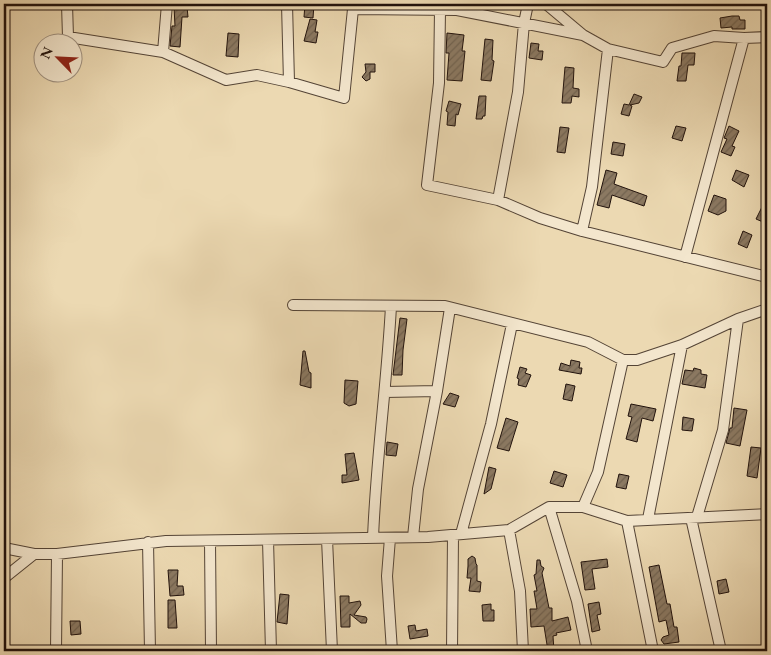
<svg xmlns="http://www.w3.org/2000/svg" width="771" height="655" font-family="'EB Garamond',serif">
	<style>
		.building { fill: url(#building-hatch); stroke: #21120c }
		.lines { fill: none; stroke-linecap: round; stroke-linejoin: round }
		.minor-casing { stroke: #544436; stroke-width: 12 }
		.minor { stroke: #f3e6cd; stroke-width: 10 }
	</style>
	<defs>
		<pattern id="building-hatch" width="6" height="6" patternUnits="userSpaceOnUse" patternTransform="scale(1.25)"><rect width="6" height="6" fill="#8b7962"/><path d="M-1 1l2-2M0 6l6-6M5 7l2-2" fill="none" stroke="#71624f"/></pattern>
	</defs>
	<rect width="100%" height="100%" fill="#ecd9b2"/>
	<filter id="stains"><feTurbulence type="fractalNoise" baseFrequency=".004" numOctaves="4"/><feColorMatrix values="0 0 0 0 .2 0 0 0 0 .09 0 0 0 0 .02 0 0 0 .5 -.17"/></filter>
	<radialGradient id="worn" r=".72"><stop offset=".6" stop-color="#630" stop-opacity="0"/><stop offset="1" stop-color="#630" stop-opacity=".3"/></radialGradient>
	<path class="building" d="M305 4H314L313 18 304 17Z
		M174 7H187L188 17H182L180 47 170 46 172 26H175Z
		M732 16H739L740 20H745V29H732V27L721 28 720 18Z
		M310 19 317 20 315 32H318L316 43 304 41Z
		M228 33 239 34 238 57 226 56Z
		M447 33 464 35 462 51H465L462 81 447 80 449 53H446Z
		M485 39 493 40 492 60 494 61 491 81 481 80Z
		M531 43 539 44 538 51H543L542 60 529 58Z
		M682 53H695L694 65H688L686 81H677L679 66H681Z
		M365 64H375V72H370V79L366 81 362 77 366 72Z
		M565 67 574 68 573 88 579 89V97L572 96 571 103H562Z
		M634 94 642 97 639 103 630 105 632 106 629 116 621 114 624 104 629 105Z
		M479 96H486L485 116H483L482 119H476Z
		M449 101 461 104 458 115 456 114 455 126 447 125 448 112 446 111Z
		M676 126 686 128 682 141 672 138Z
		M729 126 739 131 732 146 735 147 731 156 721 152 727 139 724 138Z
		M560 127 569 128 565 153 557 152Z
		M613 142 625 144 623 156 611 154Z
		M606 170 617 173 614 184 647 196 644 206 612 195 609 208 597 205Z
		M736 170 749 175 744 187 732 180Z
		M714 195 726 199V211L718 215 708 211Z
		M767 197V213L763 222 756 219Z
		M743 231 752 235 747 248 738 244Z
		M400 318 407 319 403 350 402 375H393Z
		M303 351H305L309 372 311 373V388L300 385Z
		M571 360 580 362 579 368H582L581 374 559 370 561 363 570 366Z
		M520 367 527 369 525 373 531 375 526 387 518 385 519 379 517 378Z
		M694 368 701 370V374L707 375 705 388 682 384 685 370 693 371Z
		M345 380 358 381 356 404 349 406 344 403Z
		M566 384 575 386 572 401 563 399Z
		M450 393 459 396 455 407 443 404Z
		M631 404 656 409 653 421 642 418 637 442 626 439 632 417 628 416Z
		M734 408 747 410 740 446 726 443 730 428H732Z
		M683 417 694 419 692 431 682 430Z
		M506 418 518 422 509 451 497 448Z
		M387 442 398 444 396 456 386 455Z
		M751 447 761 448 757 478 747 476Z
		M354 453 359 480 342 483V475H347L345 454Z
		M489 467 496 469 491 489 484 494Z
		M554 471 567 475 563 487 550 483Z
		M619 474 629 476 626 489 616 487Z
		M472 556 475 558 476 564 477 565V581L481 582 480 592 469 591 471 578H467L468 566V559Z
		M607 559 608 567 592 569 595 589 585 590 581 562Z
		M537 560H540L541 566 544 568 542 573 549 608H552V621L568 617 571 630 556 633 557 635 553 636 554 651H548L544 626 531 627 530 609H537L534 591H537L534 575 536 574Z
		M659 565 667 604H670L674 627H677L679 642 664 644 661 640 663 637 669 635 666 620 659 622 649 567Z
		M168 570H178L177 586H183L184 595 170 596Z
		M726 579 729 592 719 594 717 581Z
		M280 594 289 595 287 624 277 622Z
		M340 596H349V603L360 601 361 605 354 615 366 617 367 619 366 623H361L350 614V627H341Z
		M168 600H175L177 628H168Z
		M599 602 601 614 597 615 600 630 592 632 588 604Z
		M491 604V610H494V621H483L482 605Z
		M70 621H80L81 634 71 635Z
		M415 625 416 631 427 629 428 636 410 639 408 626Z"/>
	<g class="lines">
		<defs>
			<path id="minor" d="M67 4 68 37 163 52 226 80 257 75 289 82 344 98 353 9 457 10 583 35
				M287 4 289 82
				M546 4 583 35 608 49 663 62 672 48 714 36 744 38 767 37
				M440 10 439 83 427 185 498 200 540 218 582 231 767 277
				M163 52 167 4
				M498 200 518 92 524 23 528 4
				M582 231 592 187 608 49
				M685 257 744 38
				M293 305 445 306 588 342 623 360H637L682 345 738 319 767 309
				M385 392 437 391
				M549 507 577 601 587 651
				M583 507 598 472 623 360
				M697 517 723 430 738 319
				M691 518 721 651
				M648 519 682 345
				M627 521 653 651
				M509 530 520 591 523 651
				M461 534 491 424 512 324
				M413 537 418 489 437 391 450 308
				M373 538C376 460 387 383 391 306
				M390 538 387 576 392 651
				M327 539 332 651
				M268 540 271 651
				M210 541 211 651
				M148 542 150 651
				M4 548 34 554H57L166 541 428 537 509 530 549 507H583L627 521 767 514
				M4 578 34 554
				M56 651 57 554
				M452 651 453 535"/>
		</defs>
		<use href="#minor" class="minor-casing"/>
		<use href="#minor" class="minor"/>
	</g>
	<rect width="771" height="655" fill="none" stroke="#ecd9b2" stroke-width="20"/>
	<rect x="5" y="5" width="761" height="645" fill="none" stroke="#21120c" stroke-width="2.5"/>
	<rect x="10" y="10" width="751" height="635" fill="none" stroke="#21120c"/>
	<g transform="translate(58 58) rotate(294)"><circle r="24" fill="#f3e6cd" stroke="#9f9180"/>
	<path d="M0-4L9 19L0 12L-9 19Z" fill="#8f2418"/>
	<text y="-8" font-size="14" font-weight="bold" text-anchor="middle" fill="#21120c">N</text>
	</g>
	<rect width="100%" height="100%" filter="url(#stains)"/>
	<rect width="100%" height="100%" fill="url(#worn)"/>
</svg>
